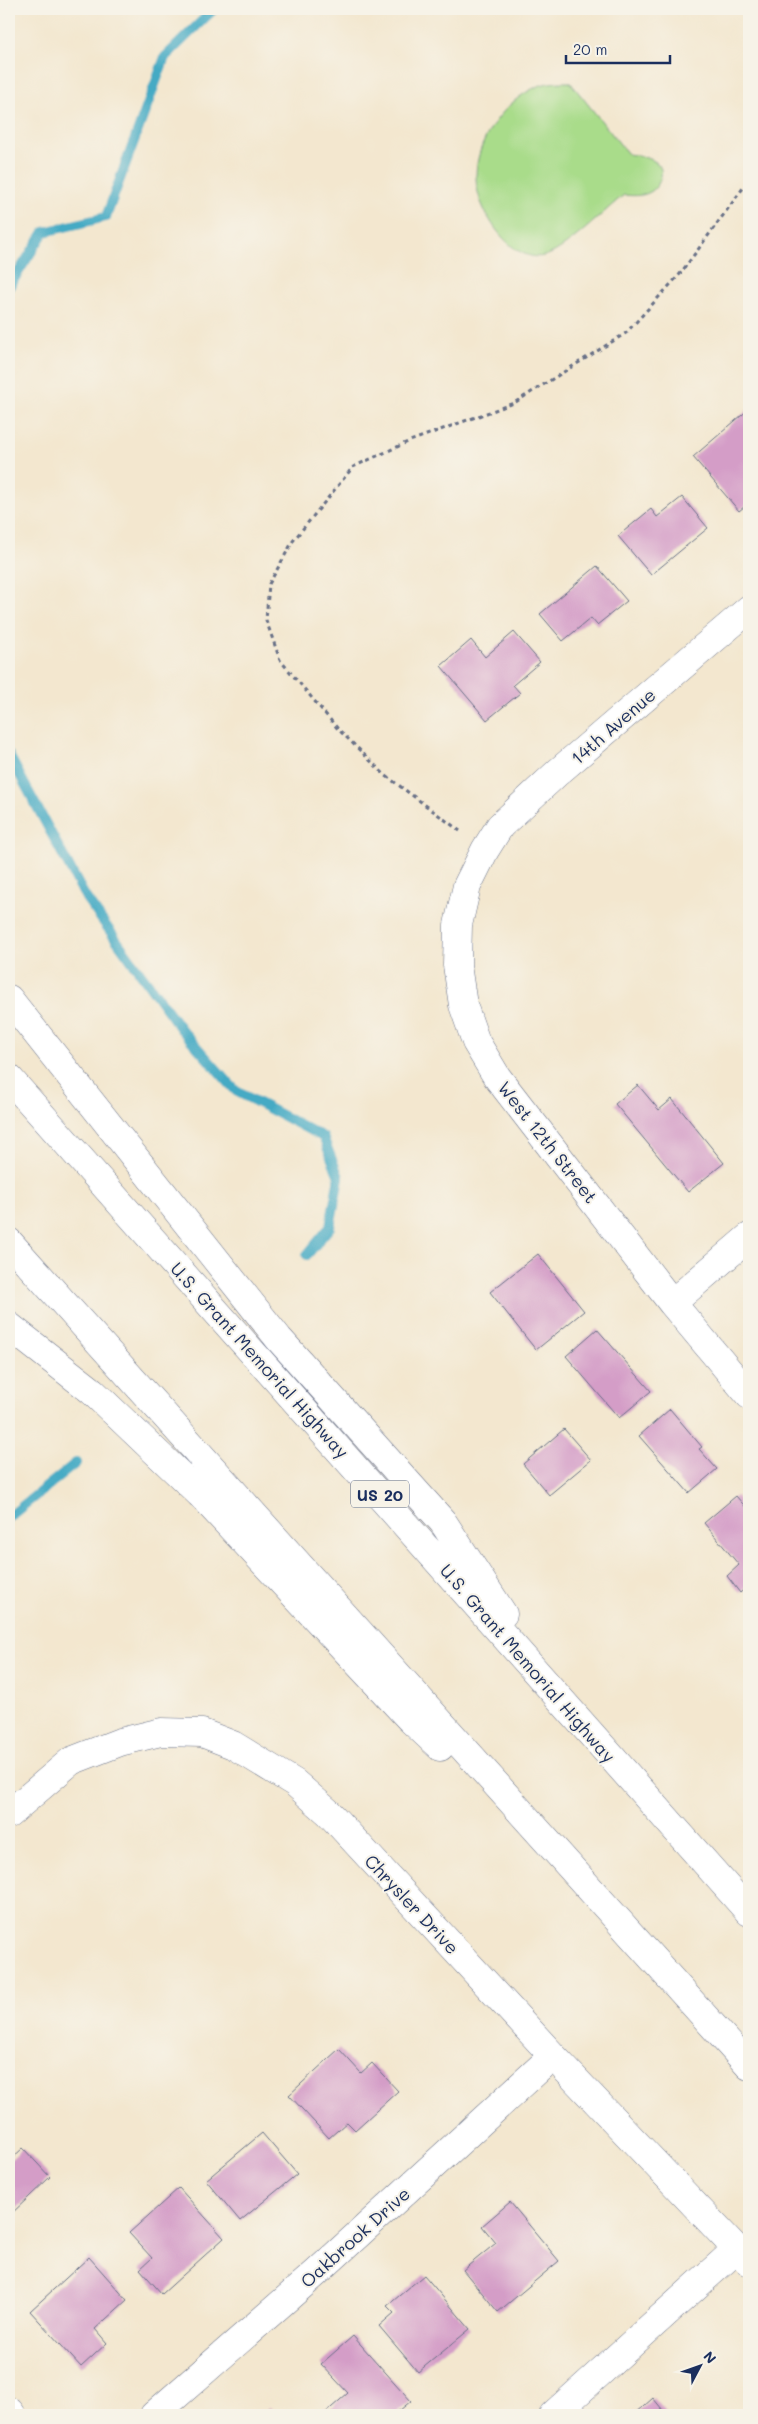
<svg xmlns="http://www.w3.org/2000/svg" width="758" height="2424" font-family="Mali,sans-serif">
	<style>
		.green { fill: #a9dc8a; stroke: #628674 }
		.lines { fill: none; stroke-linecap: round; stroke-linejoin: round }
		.stream { stroke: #44aac4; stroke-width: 10 }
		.building { fill: #d49dc7 }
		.minor-casing { stroke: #676f86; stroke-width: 29 }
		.major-casing { stroke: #676f86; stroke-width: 29 }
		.path { stroke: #676f86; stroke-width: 3; stroke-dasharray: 4 4; stroke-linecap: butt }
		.minor { stroke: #fff; stroke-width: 28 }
		.major { stroke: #fff; stroke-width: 28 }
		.labels { text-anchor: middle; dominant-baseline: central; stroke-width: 4; stroke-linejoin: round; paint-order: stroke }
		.shield { fill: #f7f3e8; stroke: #5d6a87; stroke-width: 1 }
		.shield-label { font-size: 16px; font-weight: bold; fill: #1b2f5e }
		.street-label { font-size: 18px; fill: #1b2f5e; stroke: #f7f3e8 }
	</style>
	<rect width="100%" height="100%" fill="#f7f3e8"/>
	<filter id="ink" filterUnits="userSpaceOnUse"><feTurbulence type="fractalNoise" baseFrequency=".02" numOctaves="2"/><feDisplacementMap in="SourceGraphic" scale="10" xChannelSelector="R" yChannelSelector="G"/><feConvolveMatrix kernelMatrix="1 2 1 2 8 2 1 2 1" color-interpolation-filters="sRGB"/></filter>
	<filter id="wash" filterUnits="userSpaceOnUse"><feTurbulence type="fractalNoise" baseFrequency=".0096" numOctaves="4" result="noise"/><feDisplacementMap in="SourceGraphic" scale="20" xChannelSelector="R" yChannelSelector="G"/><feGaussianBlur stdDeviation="1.12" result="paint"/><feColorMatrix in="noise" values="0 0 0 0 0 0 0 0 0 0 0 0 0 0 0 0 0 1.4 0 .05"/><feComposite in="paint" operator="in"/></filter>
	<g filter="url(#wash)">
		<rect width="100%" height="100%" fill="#f3e7cf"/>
		<path class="green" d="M570 82 628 154C638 156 651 157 658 164 661 168 662 171 661 176 657 195 641 197 624 195 605 210 571 245 550 254 517 269 484 219 478 192 467 149 504 97 544 84 552 82 562 82 570 82Z"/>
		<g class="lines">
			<path class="stream" d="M9 287 44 232 106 217 165 57 214 9
				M9 755 86 898 181 1029 236 1091 323 1137 339 1177 330 1227 307 1255
				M9 1517 76 1463"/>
		</g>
		<g id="blocks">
			<path class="building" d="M749 409V503L739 511 693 457Z
				M682 497 708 528 651 575 618 536 651 509 657 517Z
				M597 566 627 601 597 625 591 618 563 641 540 614Z
				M514 632 540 662 513 685 520 693 487 720 441 666 471 640 485 657Z
				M638 1085 659 1110 672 1099 724 1163 688 1192 615 1104Z
				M538 1254 584 1311 536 1350 490 1292Z
				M597 1329 651 1391 619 1418 566 1356Z
				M670 1409 702 1447 699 1449 717 1469 689 1493 639 1436Z
				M564 1429 591 1460 549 1495 523 1464Z
				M736 1496 749 1511V1585L740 1593 727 1576 739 1565 704 1523Z
				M339 2049 361 2073 372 2063 398 2091 355 2130 347 2122 329 2138 289 2095Z
				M262 2133 297 2174 240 2221 206 2180Z
				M23 2148 50 2177 9 2216V2161Z
				M179 2188 224 2238 162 2294 140 2269 152 2258 129 2233Z
				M510 2202 559 2261 498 2312 463 2270 496 2243 482 2226Z
				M89 2257 127 2300 95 2329 107 2343 81 2367 30 2311Z
				M424 2275 470 2329 418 2372 379 2326 394 2313 387 2306Z
				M353 2336 411 2401 394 2415H323L348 2393 321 2364Z
				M653 2398 667 2415H634Z
				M270 2407 277 2415H261Z"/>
		</g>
	</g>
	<g filter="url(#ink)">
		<use href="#blocks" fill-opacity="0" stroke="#676f86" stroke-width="1"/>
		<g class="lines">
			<defs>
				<path id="minor" d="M749 609 557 773 500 826 485 850 467 886 458 925 457 965 463 1005 476 1042 497 1077 672 1303 749 1395
					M672 1303 749 1237
					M9 1814 71 1761 120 1742 161 1732 202 1733 233 1745 295 1783 329 1813 553 2056 749 2262
					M9 2411 12 2415
					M154 2415 316 2273 553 2056
					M553 2415 737 2249"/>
				<path id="major" d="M9 999 279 1339 443 1522 503 1614
					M9 1078 749 1912
					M9 1242 749 2066
					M9 1326 92 1391 200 1494 410 1719 440 1747"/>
			</defs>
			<use href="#minor" class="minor-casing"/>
			<use href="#major" class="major-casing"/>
			<path class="path" d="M460 831 385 775 338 729 280 660 266 620 269 584 293 541 353 467 410 441 514 403 626 333 680 274 749 180"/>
			<use href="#minor" class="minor"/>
			<use href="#major" class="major"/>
		</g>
	</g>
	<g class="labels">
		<rect class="shield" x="351" y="1480.5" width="58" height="27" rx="4"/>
		<g class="shield-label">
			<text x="380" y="1494">US 20</text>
		</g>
		<g class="street-label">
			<text transform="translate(613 726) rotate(-41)">14th Avenue</text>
			<text transform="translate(548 1142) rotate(52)">West 12th Street</text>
			<text transform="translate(260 1360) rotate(48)">U.S. Grant Memorial Highway</text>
			<text transform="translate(528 1663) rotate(49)">U.S. Grant Memorial Highway</text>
			<text transform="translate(412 1904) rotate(47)">Chrysler Drive</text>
			<text transform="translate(355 2237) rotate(-42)">Oakbrook Drive</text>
		</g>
	</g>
	<rect width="758" height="2424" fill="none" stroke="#f7f3e8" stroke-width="30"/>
	<g transform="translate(700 2366) rotate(49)" stroke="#f7f3e8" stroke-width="4" paint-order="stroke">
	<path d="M0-4L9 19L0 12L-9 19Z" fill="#1b2f5e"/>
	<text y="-8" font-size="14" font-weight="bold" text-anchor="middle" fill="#1b2f5e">N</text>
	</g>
	<path d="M566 55v8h104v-8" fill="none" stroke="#1b2f5e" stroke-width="2.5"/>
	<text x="573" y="55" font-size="15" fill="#1b2f5e" stroke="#f7f3e8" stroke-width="4" paint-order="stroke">20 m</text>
</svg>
